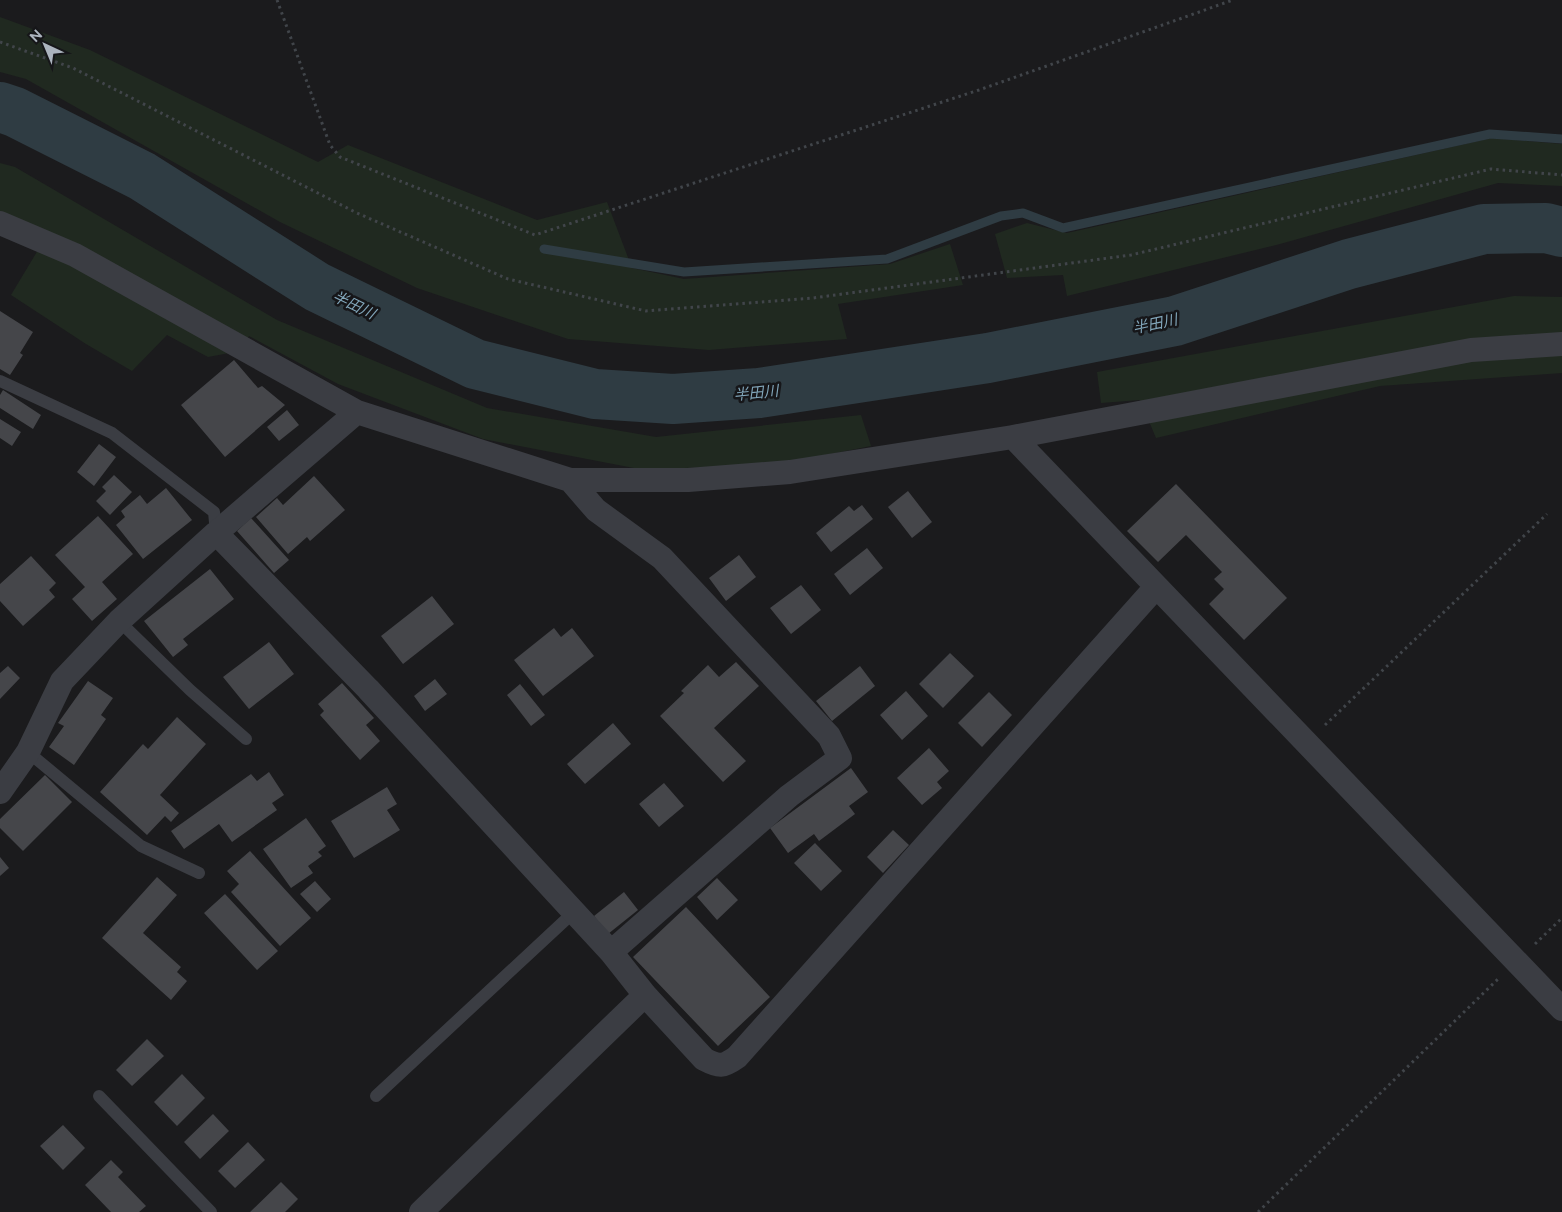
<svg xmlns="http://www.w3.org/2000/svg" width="1562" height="1212" font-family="Raleway,'Noto Sans JP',sans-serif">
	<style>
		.green { fill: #202920 }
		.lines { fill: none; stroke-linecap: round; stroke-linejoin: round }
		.stream { stroke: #2f3c43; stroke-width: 9 }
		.river { stroke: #2f3c43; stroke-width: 50 }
		.building { fill: #45464a }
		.path { stroke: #41454a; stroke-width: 3; stroke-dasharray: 2.5 4; stroke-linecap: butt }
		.service { stroke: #3b3d43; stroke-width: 12 }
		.minor { stroke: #3b3d43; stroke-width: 24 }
		.labels { text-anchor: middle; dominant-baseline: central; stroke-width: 5; stroke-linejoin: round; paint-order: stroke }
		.water-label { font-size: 15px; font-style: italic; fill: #82a6ba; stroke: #161619 }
	</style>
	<rect width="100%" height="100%" fill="#1b1b1d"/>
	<path class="green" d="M0 17 90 50 318 162 348 145 537 220 607 202 632 268 684 279 890 264 950 244 963 285 838 304 847 339 709 350 568 339 417 288 280 222 26 79 0 72Z
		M1492 138 1562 144V186L1498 183 1280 244 1067 296 1063 275 1007 278 995 234 1027 223 1067 233Z
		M0 163 15 167 277 320 487 408 656 437 861 415 871 446 770 466 639 469 483 439 338 384 249 336 240 351 208 357 167 335 132 371 86 344 11 295 38 250 0 232Z
		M1514 296 1562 297V373L1380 386 1156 438 1140 400 1101 403 1097 372Z"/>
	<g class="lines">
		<path class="stream" d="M544 249 684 272 887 259 1001 216 1023 213 1063 228 1490 134 1562 139"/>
		<path class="river" d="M0 107 15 112 142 176 317 287 475 364 595 394 673 399 759 393 988 358 1175 321 1349 264 1484 229 1546 228 1562 232"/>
	</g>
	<path class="building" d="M0 311 33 332 20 353 23 355 10 375 0 369Z
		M234 360 258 388 262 386 285 405 225 457 181 405Z
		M3 390 41 415 33 429 0 408V395Z
		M287 410 299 425 279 441 267 427Z
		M0 419 21 432 12 446 0 438Z
		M99 444 116 457 94 486 77 472Z
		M114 475 132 492 110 515 96 501 106 491 102 487Z
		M314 476 345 510 310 541 307 537 288 554 256 517 277 498 283 505Z
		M1176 484 1287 598 1244 640 1209 604 1224 589 1214 579 1222 572 1186 535 1158 562 1127 531Z
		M166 488 192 520 143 559 116 525 125 517 121 511 140 495 147 504Z
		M908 491 932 522 912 538 888 507Z
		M862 505 873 519 831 552 816 533 849 506 854 511Z
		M98 516 133 554 102 582 117 599 92 621 72 599 85 587 55 555Z
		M251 518 289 560 274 573 237 531Z
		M867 548 883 568 850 595 834 574Z
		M739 555 756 577 726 601 709 578Z
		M31 556 56 583 49 590 55 597 23 626 0 601V584Z
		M210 569 234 599 183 639 188 645 173 657 144 621Z
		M801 585 821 610 791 634 770 608Z
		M432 596 454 624 403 664 381 636Z
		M554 628 561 637 572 628 594 656 543 696 514 660Z
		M269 642 294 674 249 709 223 677Z
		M950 653 974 676 943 708 919 684Z
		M736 662 759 686 714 728 746 761 723 782 660 716 684 693 681 691 708 665 719 677Z
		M8 666 20 678 0 699V673Z
		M860 666 875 686 832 721 816 701Z
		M435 679 447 694 425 711 414 696Z
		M88 681 113 698 101 715 106 719 74 765 49 747 64 726 58 723Z
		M342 683 374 718 366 725 380 741 360 760 320 715 324 711 318 704Z
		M520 684 545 715 531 726 507 695Z
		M906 691 928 716 902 740 880 715Z
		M989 692 1012 715 982 747 958 723Z
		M177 717 206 744 160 795 179 813 171 822 165 816 147 835 100 792 143 744 148 749Z
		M613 723 631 744 585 784 567 764Z
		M929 748 949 771 937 782 942 788 922 805 897 778Z
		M851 768 868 792 849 806 855 814 819 841 814 834 788 853 770 828Z
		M269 772 284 795 272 803 277 810 232 842 219 824 184 849 171 831 251 774 257 781Z
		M45 775 72 802 23 851 0 828V819Z
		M664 783 684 806 659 827 639 804Z
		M387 787 397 804 387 810 400 830 354 858 331 821Z
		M306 818 326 846 318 852 322 856 308 866 313 873 291 888 263 849Z
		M893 830 909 845 883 873 867 857Z
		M815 843 842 871 821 891 794 863Z
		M250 851 311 918 280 946 231 892 239 884 227 871Z
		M0 857 9 868 0 876Z
		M157 877 177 895 143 933 181 967 177 972 187 981 171 1000 102 938Z
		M717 878 738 900 717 920 697 897Z
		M315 881 331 899 317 912 300 894Z
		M624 892 638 910 608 934 594 916Z
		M225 894 278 951 257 970 204 913Z
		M686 907 770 997 718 1046 633 957Z
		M147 1039 164 1056 132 1086 116 1070Z
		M182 1074 205 1098 177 1126 154 1102Z
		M213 1114 229 1131 200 1159 184 1142Z
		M63 1125 85 1148 63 1170 40 1146Z
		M248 1142 265 1160 235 1188 218 1171Z
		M111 1160 123 1172 118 1177 146 1206 139 1212H111L85 1185Z
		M281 1182 298 1199 285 1212H250Z"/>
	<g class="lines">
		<path class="path" d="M277 0 330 145 340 157 535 235 979 90 1233 0
			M0 42 73 68 357 213 508 279 646 311 813 298 1131 255 1491 169 1562 175
			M1325 725 1547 514
			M1535 944 1562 918
			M1258 1212 1498 979"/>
		<path class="service" d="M0 381 112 433 214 512 216 533
			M119 621 190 690 246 739
			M28 752 141 846 199 873
			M99 1096 211 1212
			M376 1096 574 912"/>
		<path class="minor" d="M0 223 75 255 357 412 570 480H688L790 472 1013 437 1471 350 1562 344
			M1013 437 1562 1009
			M570 480 596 510 662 558 829 736 840 758 789 796 611 952
			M216 533 368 689 611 952 645 995 704 1059C719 1067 723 1067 737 1057L1156 587
			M0 792 28 752 62 681 119 621 216 533 357 412
			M421 1212 645 995"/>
	</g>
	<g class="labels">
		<g class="water-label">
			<text transform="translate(354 305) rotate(26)">半田川</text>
			<text transform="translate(1155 324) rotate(-12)">半田川</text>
			<text transform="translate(756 393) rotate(-6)">半田川</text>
		</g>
	</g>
	<g transform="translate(45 45) rotate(316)" stroke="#161619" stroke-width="4" paint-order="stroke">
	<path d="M0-4L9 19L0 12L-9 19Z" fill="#acb4be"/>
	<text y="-8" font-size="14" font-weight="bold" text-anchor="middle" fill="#acb4be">N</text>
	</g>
</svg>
